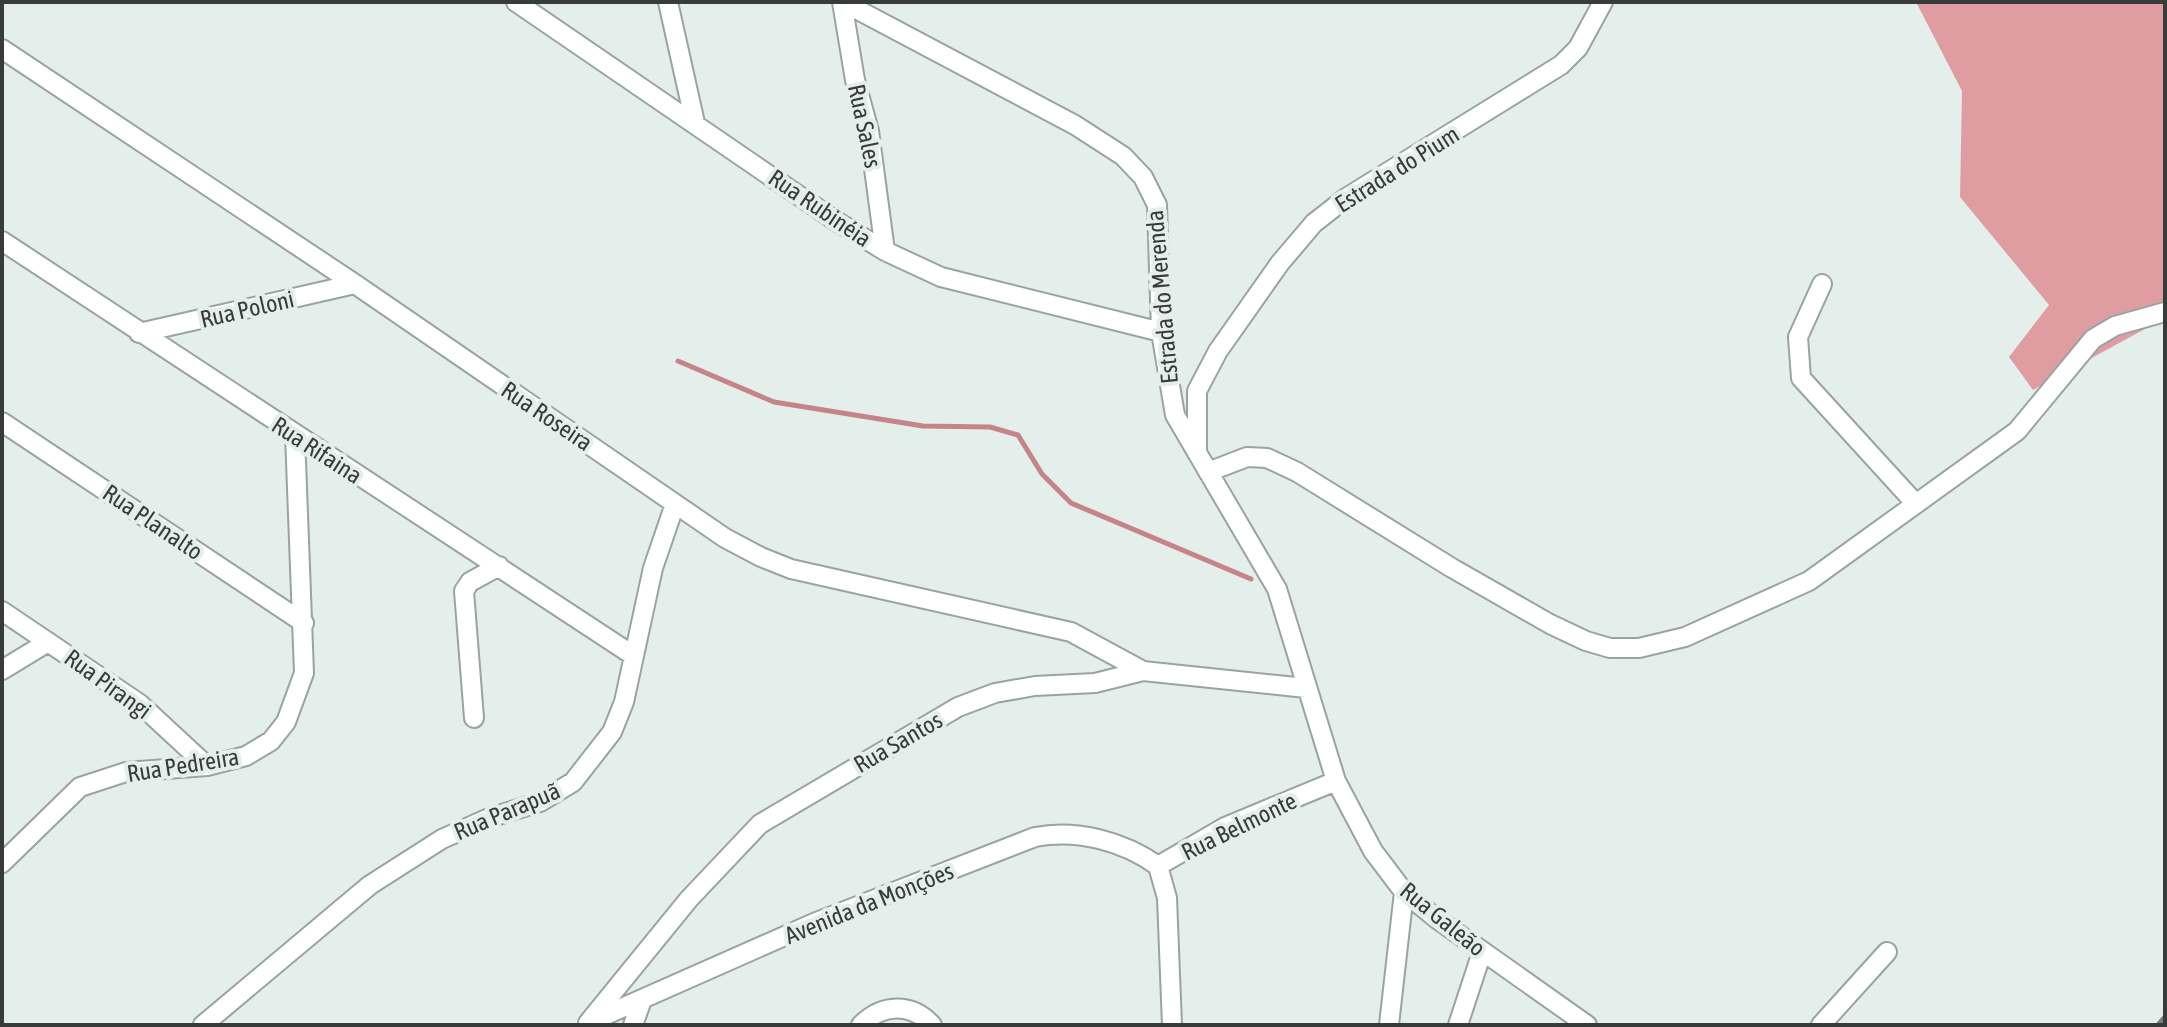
<svg xmlns="http://www.w3.org/2000/svg" width="2167" height="1027" font-family="'Asap Condensed',sans-serif">
	<style>
		.forest { fill: #e09da1 }
		.lines { fill: none; stroke-linecap: round; stroke-linejoin: round }
		.stream { stroke: #c48488; stroke-width: 5 }
		.minor-casing { stroke: #99a4a1; stroke-width: 22 }
		.minor { stroke: #fff; stroke-width: 18 }
		.rail { stroke: #767d7b; stroke-width: 5; stroke-dasharray: 12 6; stroke-linecap: butt }
		.labels { text-anchor: middle; dominant-baseline: central; stroke-width: 8; stroke-linejoin: round; paint-order: stroke }
		.street-label { font-size: 24px; fill: #373c3a; stroke: #e4efec }
	</style>
	<rect width="100%" height="100%" fill="#e4efec"/>
	<path class="forest" d="M1916 2H2165V318L2033 390 2009 357 2049 305 1960 197 1962 91Z"/>
	<g class="lines">
		<path class="stream" d="M678 361 774 402 923 426 990 427 1018 435 1042 474 1071 503 1251 579"/>
		<defs>
			<path id="minor" d="M516 2 833 219 885 251 941 277 1161 332
				M668 2 695 123
				M842 2 855 80 869 131 885 251
				M843 2 1075 125 1123 156 1143 177 1157 205 1161 332 1175 415 1277 589 1336 781 1373 851 1404 892 1437 919 1587 1025
				M2 49 355 284 725 538 761 557 791 569 1071 632 1143 671
				M2 241 634 656
				M1822 284 1798 337 1801 378 1916 504
				M139 333 355 284
				M2 422 304 623
				M1197 453V391L1218 351 1280 263 1314 223 1346 198 1561 65 1578 48 1603 2
				M1208 472 1247 457 1267 458 1297 472 1452 568 1550 624 1586 641 1610 648H1639L1685 637 1809 581 2017 431 2093 339 2115 326 2165 312
				M2 611 140 704 207 766
				M2 670 48 642
				M474 718 464 591 470 582 499 566
				M2 863 80 787 126 772 207 766 246 756 271 741 286 722 304 673 295 435
				M1158 866 1225 827 1336 781
				M1158 866 1167 898 1172 1025
				M590 1022 814 923 1035 837C1077 829 1123 841 1158 866
				M588 1023 689 899 760 824 958 707 995 693 1035 686 1095 683 1143 671 1306 688
				M203 1025 370 885 442 839 489 818 540 802 573 782 612 732 624 702 653 568 675 504
				M633 1025 642 1000
				M861 1025C882 1004 911 1002 932 1025
				M1389 1025 1404 892
				M1458 1025 1482 952
				M1821 1025 1887 952"/>
		</defs>
		<use href="#minor" class="minor-casing"/>
		<use href="#minor" class="minor"/>
		<path class="rail" d="M2158 1025 2165 1017"/>
	</g>
	<g class="labels">
		<g class="street-label">
			<text transform="translate(865 126) rotate(78)">Rua Sales</text>
			<text transform="translate(1397 169) rotate(-32)">Estrada do Pium</text>
			<text transform="translate(820 208) rotate(34)">Rua Rubinéia</text>
			<text transform="translate(1162 297) rotate(-95)">Estrada do Merenda</text>
			<text transform="translate(247 309) rotate(-13)">Rua Poloni</text>
			<text transform="translate(547 416) rotate(34)">Rua Roseira</text>
			<text transform="translate(317 450) rotate(33)">Rua Rifaina</text>
			<text transform="translate(153 522) rotate(34)">Rua Planalto</text>
			<text transform="translate(108 684) rotate(36)">Rua Pirangi</text>
			<text transform="translate(898 742) rotate(-30)">Rua Santos</text>
			<text transform="translate(183 765) rotate(-9)">Rua Pedreira</text>
			<text transform="translate(507 811) rotate(-23)">Rua Parapuã</text>
			<text transform="translate(1239 826) rotate(-26)">Rua Belmonte</text>
			<text transform="translate(869 903) rotate(-22)">Avenida da Monções</text>
			<text transform="translate(1443 919) rotate(39)">Rua Galeão</text>
		</g>
	</g>
	<rect width="2167" height="1027" fill="none" stroke="#373c3a" stroke-width="8"/>
</svg>
